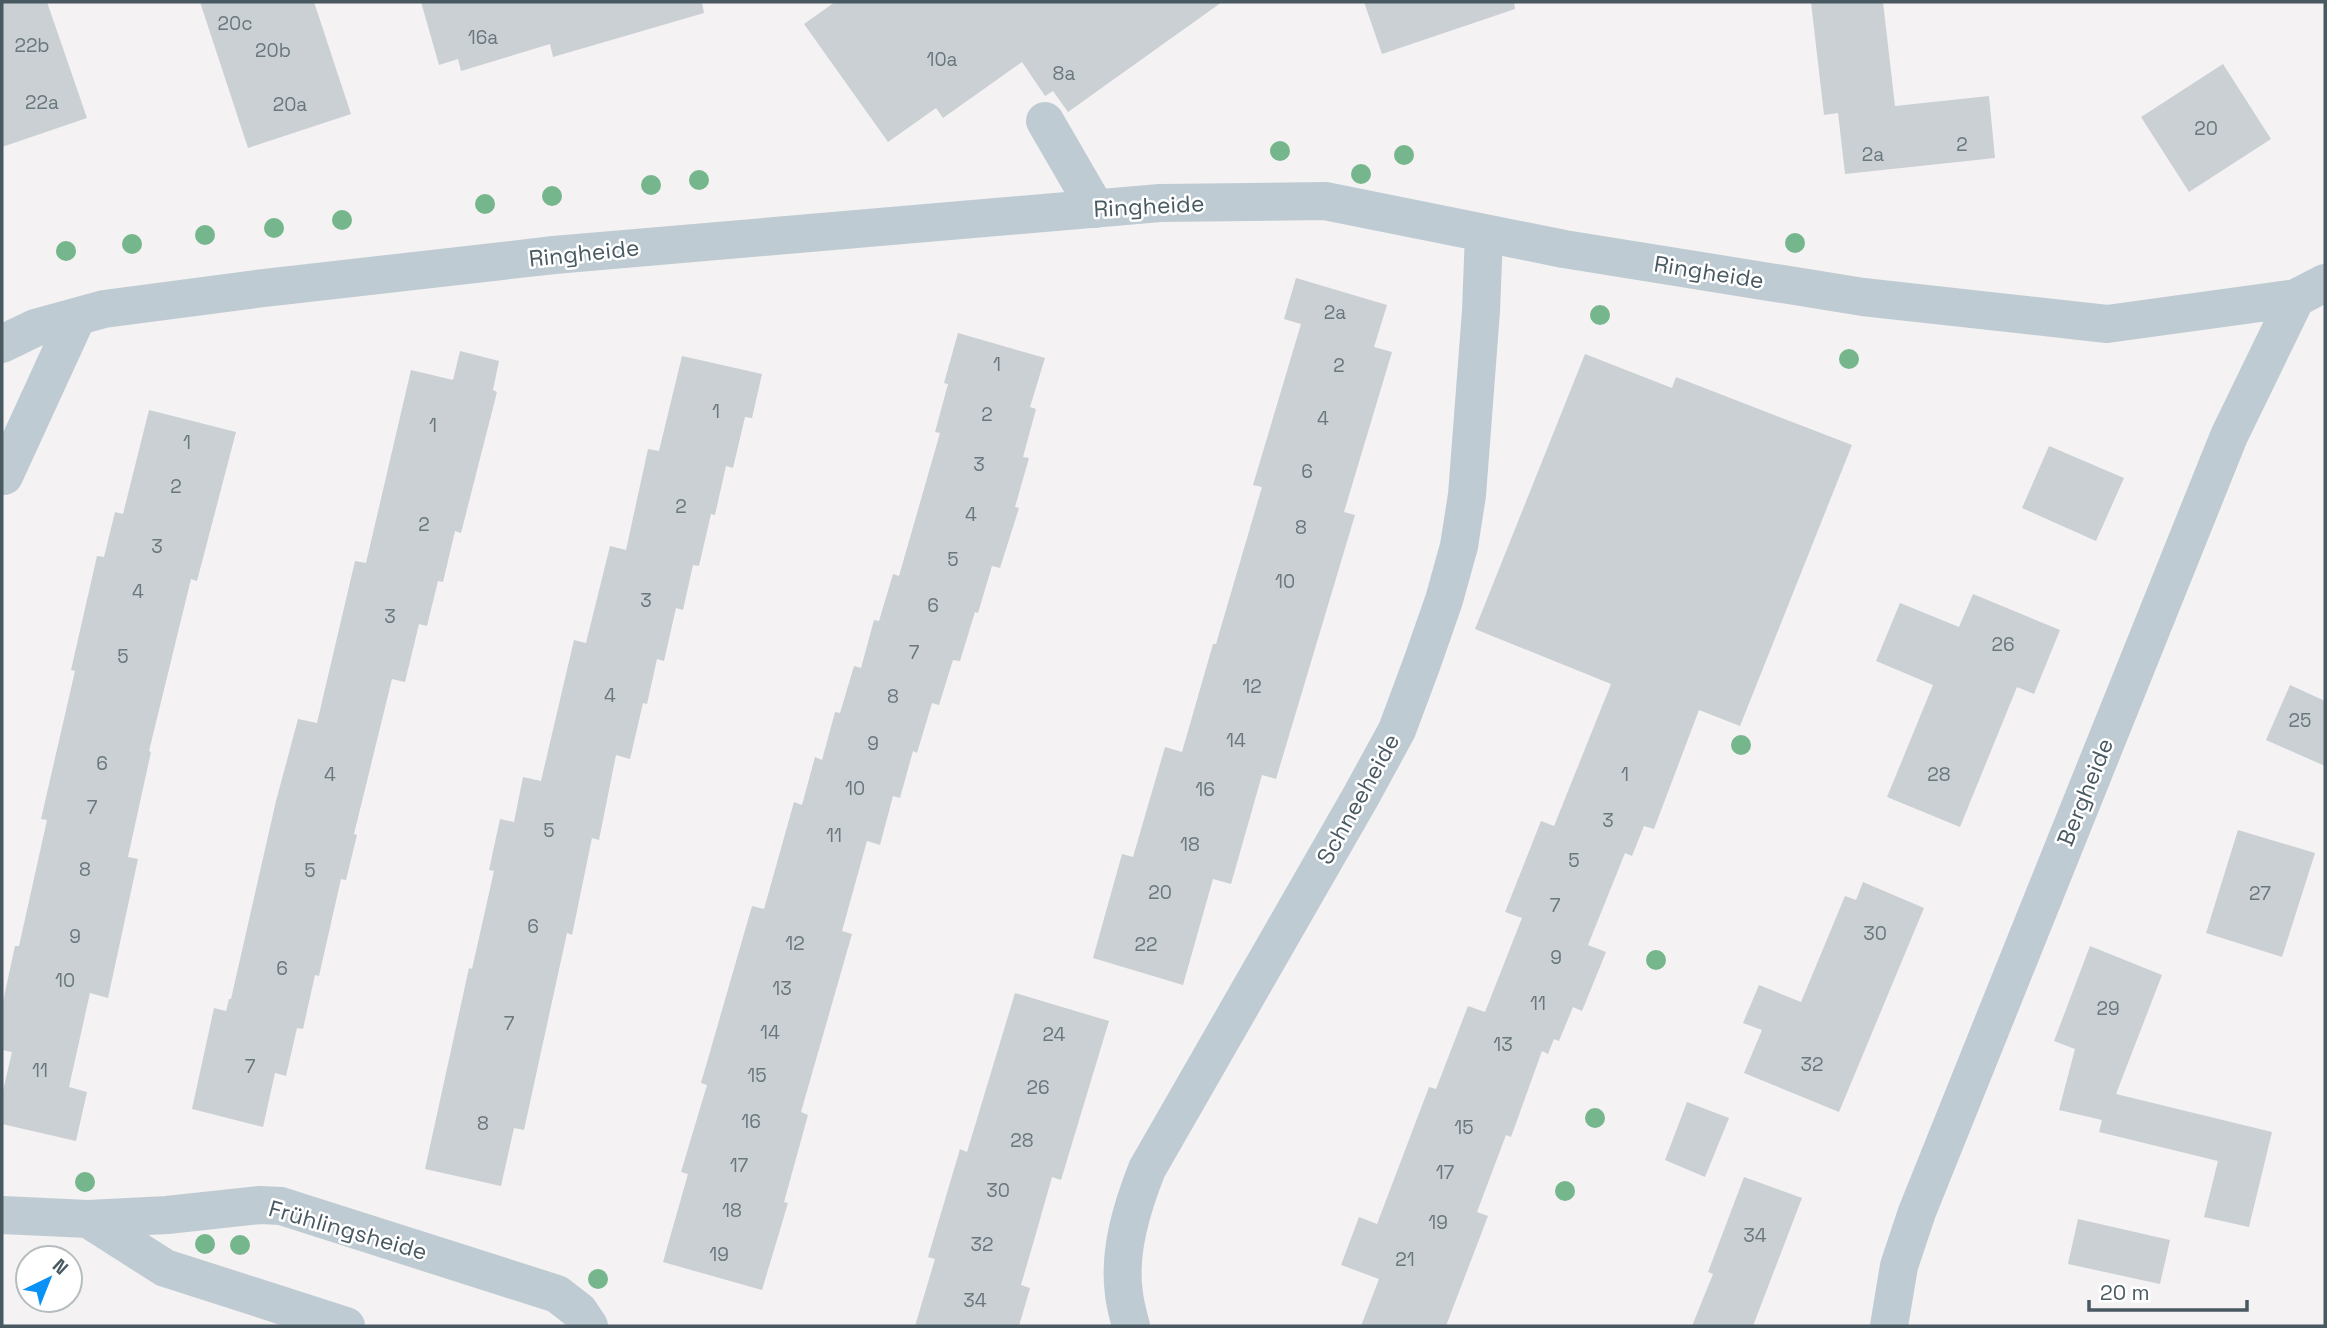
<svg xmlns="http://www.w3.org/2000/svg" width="2327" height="1328" font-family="'Space Grotesk',sans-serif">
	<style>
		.building { fill: #cbd0d4 }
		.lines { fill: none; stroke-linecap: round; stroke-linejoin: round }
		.minor { stroke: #bfcbd2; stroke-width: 38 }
		.tree { fill: #76b68d }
		.labels { text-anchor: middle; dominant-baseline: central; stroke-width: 5; stroke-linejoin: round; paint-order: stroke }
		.number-label { font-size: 19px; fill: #69777e }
		.street-label { font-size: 23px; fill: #485961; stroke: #fff }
	</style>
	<rect width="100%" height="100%" fill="#f4f2f2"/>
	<path class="building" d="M2 2H47L87 118 2 147Z
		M200 2H314L351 114 248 148Z
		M421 2H702L704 13 553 57 550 44 461 71 458 59 439 65Z
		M835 2H1222L1068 112 1053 91 1045 96 1022 62 943 118 936 108 888 142 804 24Z
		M1364 2H1514L1515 9 1382 54Z
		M1811 2H1883L1895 106 1989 96 1995 158 1845 174 1838 113 1824 115Z
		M2223 64 2271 139 2189 192 2141 117Z
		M1296 278 1387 305 1374 347 1392 352 1344 512 1355 515 1276 779 1262 775 1231 884 1213 879 1183 985 1093 958 1122 854 1133 857 1165 747 1182 752 1213 644H1216L1262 487 1253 485 1301 324 1284 319Z
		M958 333 1045 358 1030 407 1036 409 1023 457 1029 458 1015 507 1019 508 1000 568 992 566 978 613 975 612 960 661 953 660 939 705 932 703 917 753 913 751 900 798 893 796 880 845 867 841 842 931 852 934 801 1112 808 1115 784 1202 788 1203 762 1290 663 1262 688 1174 681 1172 707 1085 701 1083 752 906 764 909 794 802 802 805 815 757 822 760 835 712 840 713 854 666 861 668 874 620 879 621 893 574 899 576 940 433 935 432 948 384 944 383Z
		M460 351 499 361 493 390 497 392 461 533 455 531 443 582 438 581 427 626 419 624 405 682 392 679 354 834 357 835 346 880 341 879 319 976 315 975 303 1029 297 1028 286 1076 275 1073 263 1127 192 1109 214 1008 226 1011 229 999H231L276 801 298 719 317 723 355 561 366 563 411 370 453 380Z
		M1585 354 1672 388 1676 377 1852 445 1740 726 1699 710 1654 829 1644 826 1632 856 1625 853 1588 945 1606 952 1582 1011 1573 1007 1559 1041 1554 1039 1548 1054 1542 1051 1511 1137 1506 1135 1477 1212 1488 1216 1446 1326H1361L1379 1279 1341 1265 1359 1217 1377 1224 1429 1087 1436 1089 1468 1006 1485 1012 1522 918 1505 912 1541 821 1554 826 1611 684 1475 629Z
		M682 356 762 374 752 418 745 417 733 468 726 466 715 515 711 514 699 566 693 565 683 610 676 608 664 661 657 659 647 704 643 703 630 759 616 755 599 840 592 838 572 935 567 933 524 1130 514 1128 501 1186 425 1169 469 968 472 969 494 871 489 870 500 819 514 822 523 777 541 781 574 640 586 643 610 546 626 550 648 449 659 451Z
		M149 410 236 432 197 581 191 579 149 751 151 752 128 857 138 859 108 998 90 993 69 1087 87 1092 76 1141 2 1124V1095L12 1052 2 1050V1006L15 946H19L47 820 41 819 75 671 71 670 97 556 104 557 115 512 123 514Z
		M2049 446 2124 478 2096 541 2022 508Z
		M1973 594 2060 630 2034 694 2017 687 1960 827 1887 797 1933 685 1876 661 1900 603 1959 627Z
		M2290 685 2325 701V766L2266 740Z
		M2238 830 2315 853 2282 957 2206 933Z
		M1863 882 1924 908 1839 1112 1744 1073 1762 1030 1743 1023 1759 985 1801 1002 1845 896 1856 900Z
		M2090 946 2162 975 2116 1094 2272 1132 2249 1227 2204 1217 2218 1161 2099 1132 2102 1120 2059 1110 2075 1049 2054 1041Z
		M1015 993 1109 1021 1061 1180 1052 1177 1037 1230 1021 1285 1030 1288 1019 1326H915L935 1259 928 1257 960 1149 967 1152Z
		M1687 1102 1729 1118 1705 1177 1665 1160Z
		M1744 1177 1802 1198 1753 1326H1692L1713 1274 1708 1272Z
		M2078 1219 2170 1240 2160 1284 2068 1264Z"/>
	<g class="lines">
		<path class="minor" d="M1045 121 1096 209
			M2 344 35 328 104 309 256 289 554 255 1160 203 1325 201 1564 249 1863 297 2107 324 2296 298
			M4 476 77 317
			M2 1215 88 1219 167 1215 260 1205 281 1206 557 1294 579 1311 589 1326
			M88 1219 165 1268 346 1326
			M1131 1326C1128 1315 1125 1304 1124 1294 1118 1252 1132 1207 1147 1169L1361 796 1397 730 1422 663 1444 600 1459 546 1467 495 1481 311 1484 234
			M1889 1326 1899 1266 1917 1212 2229 436 2296 298 2325 283"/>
	</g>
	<g class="tree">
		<circle cx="1280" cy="151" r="10"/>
		<circle cx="1404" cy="155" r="10"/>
		<circle cx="1361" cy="174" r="10"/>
		<circle cx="699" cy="180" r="10"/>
		<circle cx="651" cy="185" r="10"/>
		<circle cx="552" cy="196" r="10"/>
		<circle cx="485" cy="204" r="10"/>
		<circle cx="342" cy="220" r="10"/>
		<circle cx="274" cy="228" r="10"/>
		<circle cx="205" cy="235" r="10"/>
		<circle cx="1795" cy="243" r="10"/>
		<circle cx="132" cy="244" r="10"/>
		<circle cx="66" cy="251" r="10"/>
		<circle cx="1600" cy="315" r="10"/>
		<circle cx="1849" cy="359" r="10"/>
		<circle cx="1741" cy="745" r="10"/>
		<circle cx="1656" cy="960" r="10"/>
		<circle cx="1595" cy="1118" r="10"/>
		<circle cx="85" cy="1182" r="10"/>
		<circle cx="1565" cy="1191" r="10"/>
		<circle cx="205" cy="1244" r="10"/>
		<circle cx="240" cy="1245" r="10"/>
		<circle cx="598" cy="1279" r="10"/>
	</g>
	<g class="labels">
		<g class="number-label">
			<text x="235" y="23">20c</text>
			<text x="483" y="37">16a</text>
			<text x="32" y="45">22b</text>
			<text x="273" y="50">20b</text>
			<text x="942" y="59">10a</text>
			<text x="1064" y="73">8a</text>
			<text x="42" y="102">22a</text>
			<text x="290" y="104">20a</text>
			<text x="2206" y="128">20</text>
			<text x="1962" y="144">2</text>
			<text x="1873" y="154">2a</text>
			<text x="1335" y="312">2a</text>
			<text x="997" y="364">1</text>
			<text x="1339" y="365">2</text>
			<text x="716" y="411">1</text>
			<text x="987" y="414">2</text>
			<text x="1323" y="418">4</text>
			<text x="433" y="425">1</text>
			<text x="187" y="442">1</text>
			<text x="979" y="464">3</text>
			<text x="1307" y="471">6</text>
			<text x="176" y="486">2</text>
			<text x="681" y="506">2</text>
			<text x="971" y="514">4</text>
			<text x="424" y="524">2</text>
			<text x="1301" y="527">8</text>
			<text x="157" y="546">3</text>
			<text x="953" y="559">5</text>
			<text x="1285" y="581">10</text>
			<text x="138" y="591">4</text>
			<text x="646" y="600">3</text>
			<text x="933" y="605">6</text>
			<text x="390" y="616">3</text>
			<text x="2003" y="644">26</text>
			<text x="914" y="652">7</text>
			<text x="123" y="656">5</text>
			<text x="1252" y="686">12</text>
			<text x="610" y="695">4</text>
			<text x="893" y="696">8</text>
			<text x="2300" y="720">25</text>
			<text x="1236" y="740">14</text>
			<text x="873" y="743">9</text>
			<text x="102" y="763">6</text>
			<text x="330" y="774">4</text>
			<text x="1625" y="774">1</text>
			<text x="1939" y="774">28</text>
			<text x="855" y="788">10</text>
			<text x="1205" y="789">16</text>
			<text x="92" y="807">7</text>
			<text x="1608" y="820">3</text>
			<text x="549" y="830">5</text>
			<text x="834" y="835">11</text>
			<text x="1190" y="844">18</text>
			<text x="1574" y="860">5</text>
			<text x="85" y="869">8</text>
			<text x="310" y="870">5</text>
			<text x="1160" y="892">20</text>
			<text x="2260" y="893">27</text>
			<text x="1555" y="905">7</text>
			<text x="533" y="926">6</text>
			<text x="1875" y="933">30</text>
			<text x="75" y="936">9</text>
			<text x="795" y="943">12</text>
			<text x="1146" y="944">22</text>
			<text x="1556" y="957">9</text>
			<text x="282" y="968">6</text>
			<text x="65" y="980">10</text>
			<text x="782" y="988">13</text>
			<text x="1538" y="1003">11</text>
			<text x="2108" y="1008">29</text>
			<text x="509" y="1023">7</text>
			<text x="770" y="1032">14</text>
			<text x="1054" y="1034">24</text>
			<text x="1503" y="1044">13</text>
			<text x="1812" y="1064">32</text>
			<text x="250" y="1066">7</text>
			<text x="40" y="1070">11</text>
			<text x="757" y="1075">15</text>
			<text x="1038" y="1087">26</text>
			<text x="751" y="1121">16</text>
			<text x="483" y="1123">8</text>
			<text x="1464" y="1127">15</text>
			<text x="1022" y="1140">28</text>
			<text x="739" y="1165">17</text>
			<text x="1445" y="1172">17</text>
			<text x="998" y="1190">30</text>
			<text x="732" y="1210">18</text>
			<text x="1438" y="1222">19</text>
			<text x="1755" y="1235">34</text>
			<text x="982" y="1244">32</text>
			<text x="719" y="1254">19</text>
			<text x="1405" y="1259">21</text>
			<text x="975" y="1300">34</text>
		</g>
		<g class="street-label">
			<text transform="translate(1149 206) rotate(-3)">Ringheide</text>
			<text transform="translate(584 253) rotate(-6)">Ringheide</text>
			<text transform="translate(1709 272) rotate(9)">Ringheide</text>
			<text transform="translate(2085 792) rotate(-68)">Bergheide</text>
			<text transform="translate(1358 799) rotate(-61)">Schneeheide</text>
			<text transform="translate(348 1230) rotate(16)">Frühlingsheide</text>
		</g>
	</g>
	<rect width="2327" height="1328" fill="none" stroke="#485961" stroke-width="7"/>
	<g transform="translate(49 1279) rotate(43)"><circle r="33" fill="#ffffff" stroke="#b6bdc0" stroke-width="2"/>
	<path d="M0-5L12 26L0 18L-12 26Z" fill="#0a91f6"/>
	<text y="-10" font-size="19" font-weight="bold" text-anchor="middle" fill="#485961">N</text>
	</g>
	<path d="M2089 1300v10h158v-10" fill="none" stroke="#485961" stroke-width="3.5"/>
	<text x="2100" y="1300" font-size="21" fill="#485961" stroke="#ffffff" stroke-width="5" paint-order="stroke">20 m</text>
</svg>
